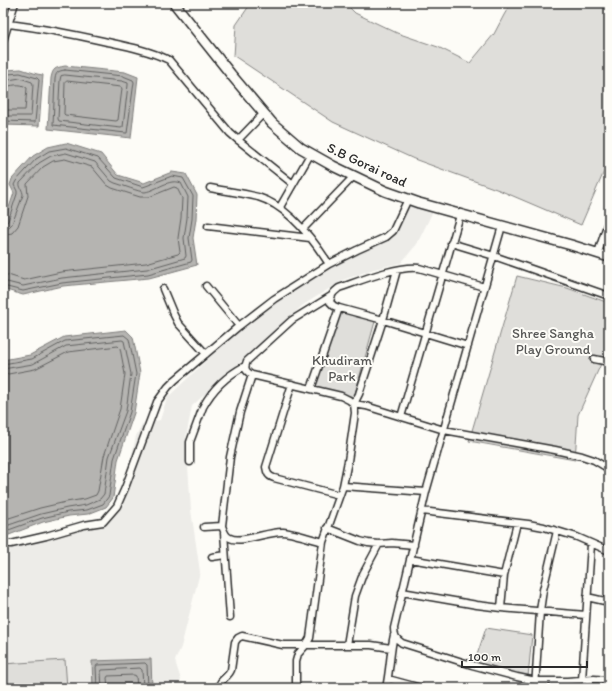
<svg xmlns="http://www.w3.org/2000/svg" width="612" height="691" font-family="Itim,sans-serif">
	<style>
		.built { fill: #edece8 }
		.green { fill: #dfdeda; stroke: #858482 }
		.water { fill: #b5b4b1; stroke: #7e7d7b }
		.lines { fill: none; stroke-linecap: round; stroke-linejoin: round }
		.shore { stroke: #626261; stroke-width: 1 }
		.street-casing { stroke: #2b2b2b; stroke-width: 9 }
		.secondary-casing { stroke: #2b2b2b; stroke-width: 12 }
		.street { stroke: #fdfcf7; stroke-width: 6 }
		.secondary { stroke: #fdfcf7; stroke-width: 9 }
		.labels { text-anchor: middle; dominant-baseline: central; stroke-width: 4; stroke-linejoin: round; paint-order: stroke }
		.street-label { font-size: 14px; fill: #2b2b2b; stroke: #fdfcf7 }
		.park-label { font-size: 14px; fill: #585857; stroke: #fdfcf7 }
	</style>
	<rect width="100%" height="100%" fill="#fdfcf7"/>
	<filter id="ink" filterUnits="userSpaceOnUse"><feTurbulence type="fractalNoise" baseFrequency=".025" numOctaves="2"/><feDisplacementMap in="SourceGraphic" scale="8" xChannelSelector="R" yChannelSelector="G"/><feConvolveMatrix kernelMatrix="1 2 1 2 8 2 1 2 1" color-interpolation-filters="sRGB"/></filter>
	<g filter="url(#ink)">
		<path class="built" d="M409 203 433 211 417 244 401 263 374 269 343 280 303 305 192 406 186 437 191 510 200 572 181 647 175 661 181 680 177 688H3V546L103 522 114 514 121 505 136 436 142 424 160 420 167 398 210 357 276 300 349 257 393 238Z"/>
		<path class="green" d="M251 3H345L355 13 397 33 438 47 470 63 494 34 504 15 511 3H609V160L581 225 499 190 414 159 333 122 234 56 236 25Z
			M517 276 567 288 609 303V341L605 355 578 415 575 460 469 441Z
			M341 309 376 318 354 397 315 387Z
			M486 628 532 635 528 677 474 664Z
			M65 660 67 688H3V664Z"/>
		<path class="water" d="M65 66 125 72 138 77 131 138 48 129 51 78C53 68 55 68 65 66Z
			M21 69 37 74 43 75 39 126 3 125V73L6 70Z
			M66 143 101 154 118 175 144 183 172 172 186 174 197 195 196 219 193 238 197 265 149 278 63 286 23 295 3 289V225L14 193 10 185 12 179 33 156 48 147Z
			M126 330 133 337 140 373 134 413 118 460 113 498 106 507 88 514 69 516 43 522 9 535 3 536V360L30 355 64 337Z
			M151 659 152 688H93L92 661Z"/>
		<g class="lines">
			<path class="shore" d="M65 70 123 76 133 80 134 82 127 133H126L53 125 55 79C56 72 58 71 65 70Z
				M65 75 122 81 128 83V85L123 127 121 128 59 121 58 119 60 80 61 76Z
				M3 76 8 74 20 73 37 78 39 80 35 122 3 121
				M3 81 20 78 32 82 33 84 31 116H3
				M67 81 121 87 122 89 118 120 116 121 65 115 64 114 65 83Z
				M3 87C12 86 20 82 27 88L25 110H3
				M3 224 6 223 8 221 17 194V191L14 185 16 181 36 159 49 151 66 148 98 158 116 178 143 187 146 186 172 176 183 178 193 196 192 219 189 238 192 260 191 262 148 274 62 283 23 291 3 286
				M3 229 8 228 12 224 23 195C23 190 19 187 20 183L39 163 51 156 66 153 95 162 111 181 115 183C122 185 139 192 145 192 157 190 169 178 181 183L188 197 187 218 184 238 186 256 185 258 147 269 62 278 23 286 3 281
				M3 235 12 233 18 226 28 196 27 184 43 167 53 161 65 159 92 167 107 185 112 188 140 197H149L174 187 177 188 182 198 181 218 178 238 180 252 178 254 146 263 61 272 24 280 8 275H3
				M3 364 32 359 65 341 124 335 129 339 136 374 130 412 114 459 109 496 103 504 87 510 68 512 42 518 3 532
				M3 369 33 364 66 346 122 340 124 341 131 374 126 411 109 457 104 494 100 499 86 505 67 508 41 514 3 527
				M3 375 35 369 68 352 118 346 120 348 125 374 120 409 104 456 98 491 96 495 85 499 66 502 40 508 3 520
				M97 688 96 667 97 665 145 663 147 665 148 688
				M102 688 101 672 102 670 140 668 142 670 143 688
				M108 688 107 678 108 676 134 675 136 676 137 688"/>
			<defs>
				<path id="street" d="M9 24C40 28 72 34 103 41 126 46 148 50 169 60L230 133 238 140 293 184
					M3 41 15 3
					M238 140 263 114
					M210 188C226 191 242 193 258 197 288 206 313 239 329 264
					M280 207 311 153
					M208 226 310 238
					M502 226 426 492 394 628C394 636 396 639 402 643L472 665 517 677 536 681H567L594 679 609 680
					M303 229 354 176
					M451 243 494 256 609 296
					M598 253 609 219
					M397 270 383 320 359 394 354 404 366 406 444 430 555 450 582 456 594 460 609 469
					M206 286 239 326
					M163 289 173 313 178 323 206 354
					M468 346 383 320 339 308 334 306 330 302C331 294 334 292 339 288 362 280 396 266 419 268L484 287
					M594 359 609 362
					M252 375 240 412 230 457 222 526C224 531 225 536 230 538 241 544 269 531 283 532 294 533 312 539 323 542
					M292 384 266 467C267 473 268 476 274 478L339 495
					M311 389 339 308
					M401 417 460 215
					M190 462V442L203 407C213 388 226 376 245 366
					M343 486 426 492
					M422 511 528 524 544 527 577 537 609 551
					M204 527 222 526
					M327 528 360 541 368 543 379 544 392 543 414 545
					M224 533 230 617
					M3 544H11L46 536 84 525 103 522 117 506 125 488 157 402 168 387 175 380 239 326 274 299 329 264 357 250 386 237 393 231 408 199
					M212 557 225 555
					M410 559 504 575
					M402 592 477 605 501 608 586 615
					M587 597 609 602
					M501 608 504 575 517 523
					M347 645 355 596 363 574 379 544
					M388 679 421 688
					M582 680 591 544
					M219 688C219 679 228 678 231 670L235 642 238 638 242 636 283 645H371L391 648
					M296 688V661L298 654 306 645 310 638 323 542 343 486 348 461 355 413 354 404 349 400 341 396 252 375C245 371 244 368 247 361L292 320 331 296
					M386 688C390 670 390 652 394 635
					M535 688 540 611 543 590 557 531"/>
				<path id="secondary" d="M174 3 233 77 272 123 301 148 333 166 385 191 419 203 571 245 609 257"/>
			</defs>
			<use href="#street" class="street-casing"/>
			<use href="#secondary" class="secondary-casing"/>
			<use href="#street" class="street"/>
			<use href="#secondary" class="secondary"/>
		</g>
	</g>
	<g class="labels">
		<g class="street-label">
			<text transform="translate(367 165) rotate(25)">S.B Gorai road</text>
		</g>
		<g class="park-label">
			<text x="553" y="333">Shree Sangha<tspan x="553" dy="16">Play Ground</tspan></text>
			<text x="342" y="360">Khudiram<tspan x="342" dy="16">Park</tspan></text>
		</g>
	</g>
	<rect width="612" height="691" fill="none" stroke="#fdfcf7" stroke-width="16"/>
	<rect x="8" y="8" width="596" height="675" fill="none" stroke="#2b2b2b" stroke-width="1.5" filter="url(#ink)"/>
	<path d="M462 661v6h125v-6" fill="none" stroke="#2b2b2b" stroke-width="2"/>
	<text x="468" y="661" font-size="12" fill="#2b2b2b" stroke="#fdfcf7" stroke-width="3" paint-order="stroke">100 m</text>
</svg>
